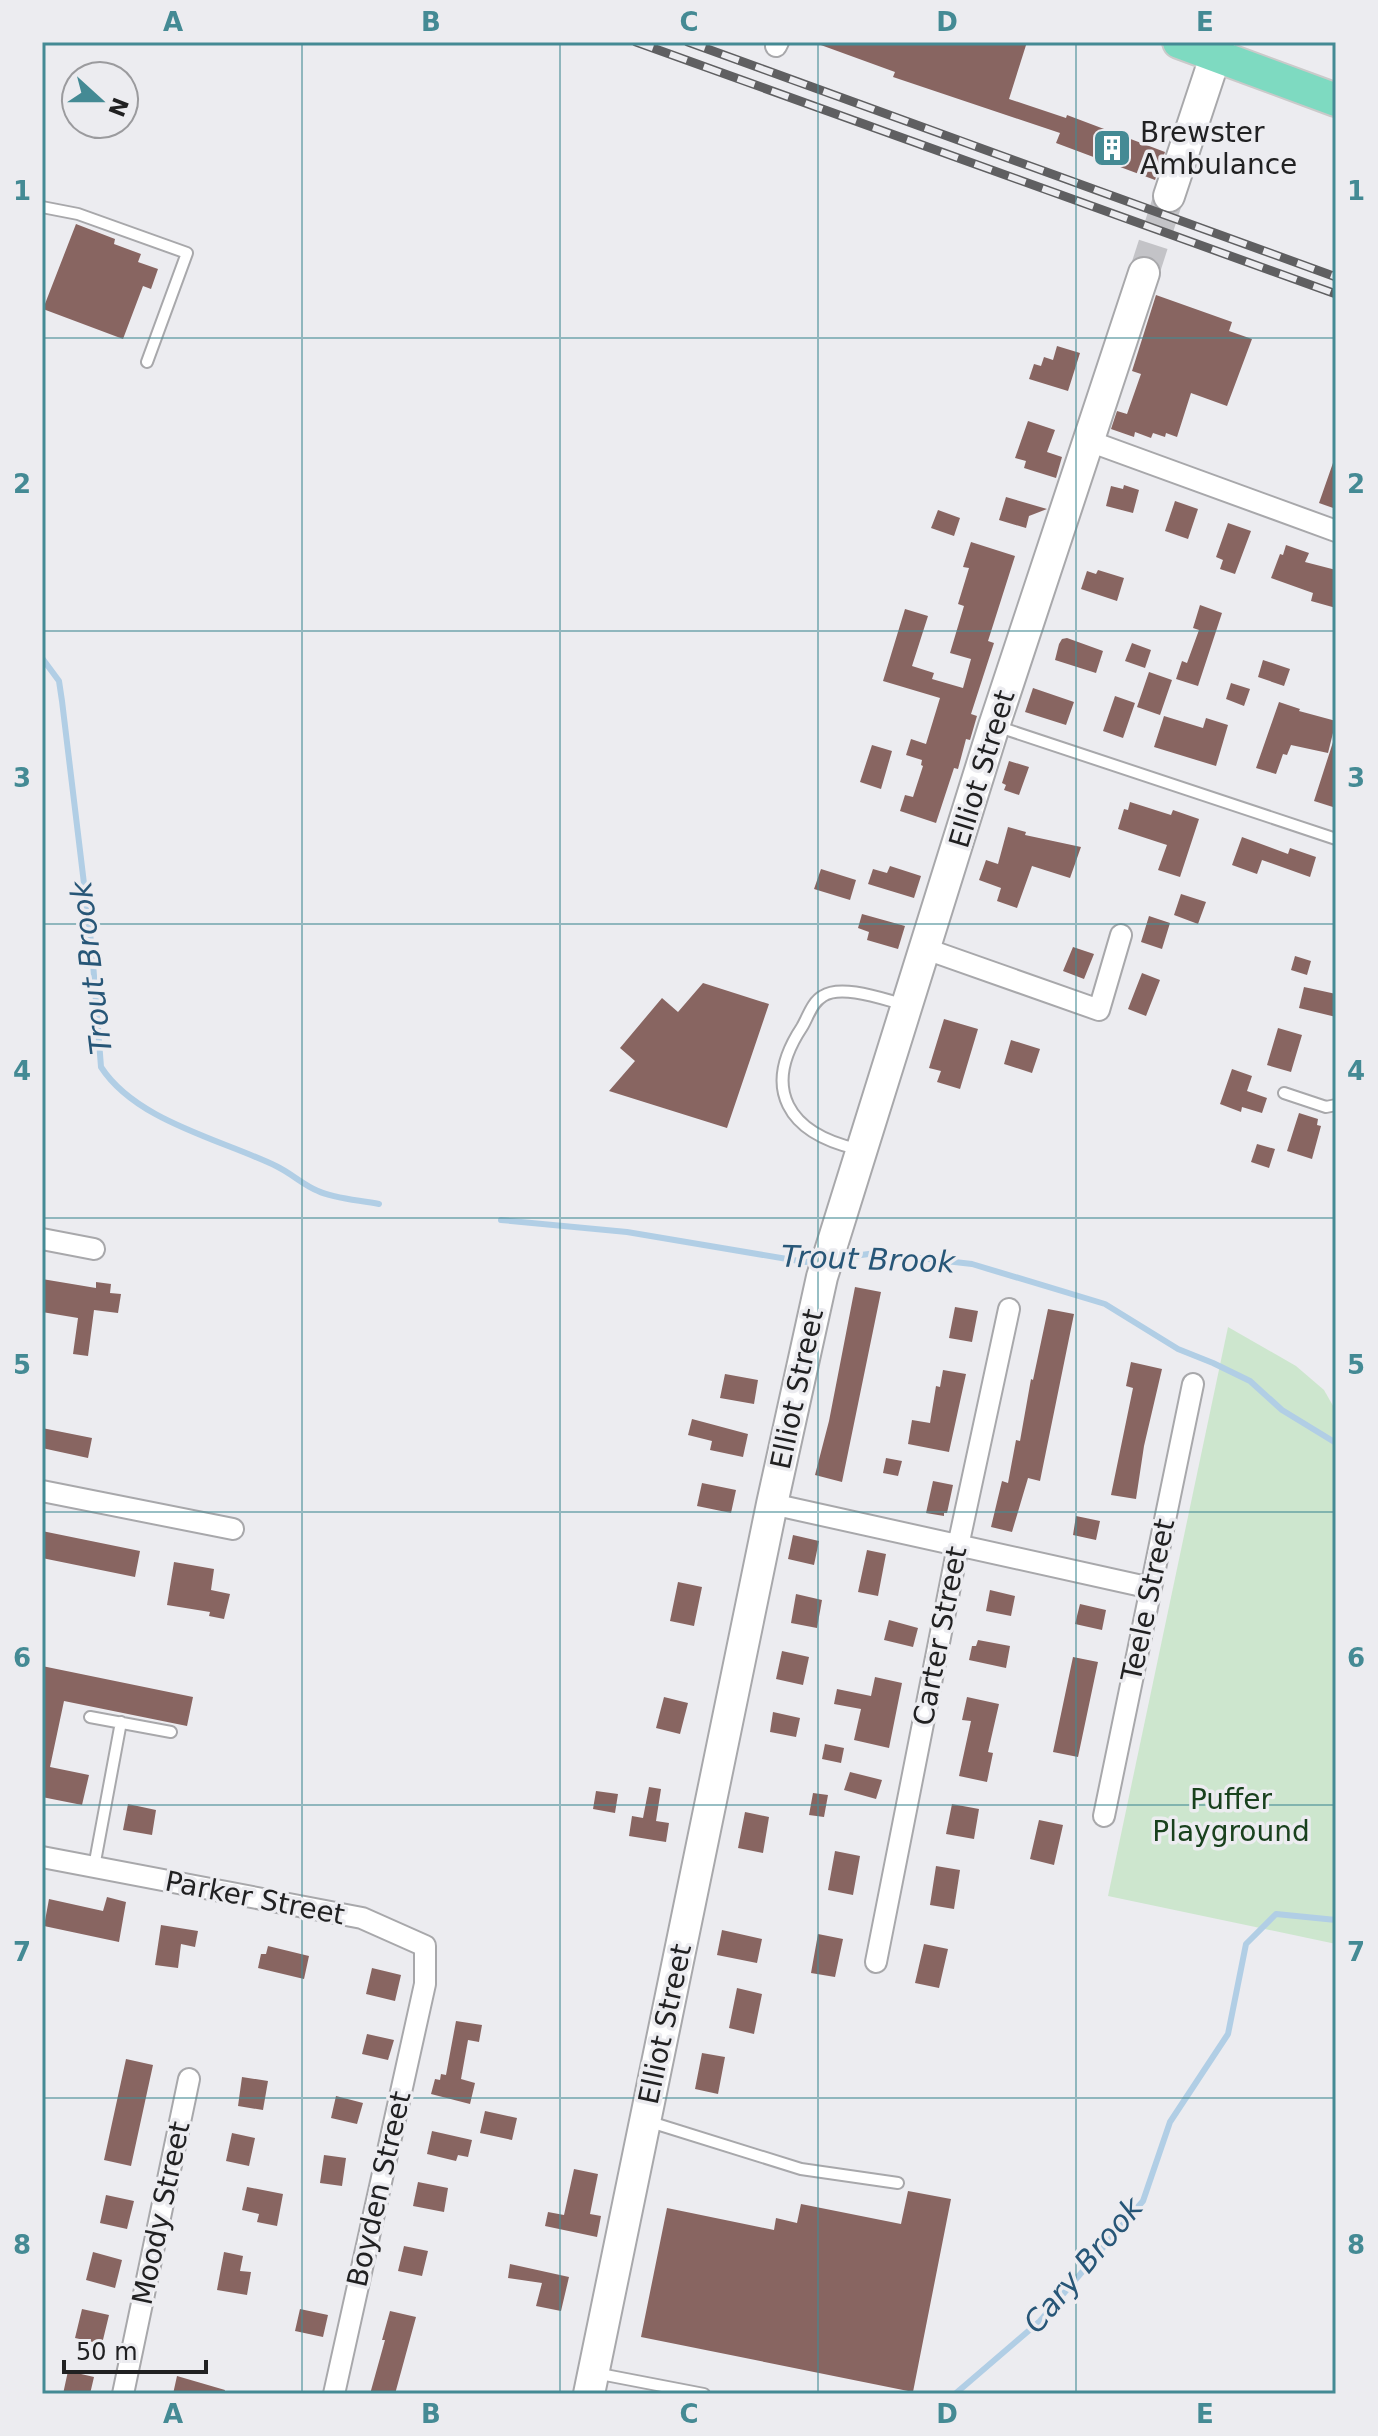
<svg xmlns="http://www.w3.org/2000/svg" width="1378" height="2436" font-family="'DejaVu Sans',sans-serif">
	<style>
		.green { fill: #cde6ce }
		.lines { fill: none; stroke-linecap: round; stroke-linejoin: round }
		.stream { stroke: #b1cee5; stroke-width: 6 }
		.building { fill: #886561 }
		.secondary-tunnel { stroke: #c3c3c7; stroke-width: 30; stroke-dasharray: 30 15; stroke-linecap: butt }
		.lane-casing { stroke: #a8a8ab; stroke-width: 14 }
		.street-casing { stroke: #a8a8ab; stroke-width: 24 }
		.secondary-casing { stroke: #a8a8ab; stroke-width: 34 }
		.primary-casing { stroke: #cacaca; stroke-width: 36 }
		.lane { stroke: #fff; stroke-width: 10 }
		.street { stroke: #fff; stroke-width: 20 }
		.secondary { stroke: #fff; stroke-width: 30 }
		.primary { stroke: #7edac1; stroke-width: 32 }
		.rail-casing { stroke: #5f5f61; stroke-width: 9 }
		.rail { stroke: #ececf0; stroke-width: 6; stroke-dasharray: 18; stroke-linecap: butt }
		.grid { fill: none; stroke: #448a94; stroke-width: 2; stroke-opacity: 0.55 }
		.labels { text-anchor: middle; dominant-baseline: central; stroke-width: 7; stroke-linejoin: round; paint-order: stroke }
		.poi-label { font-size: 28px; fill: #212122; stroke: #ececf0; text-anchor: start }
		.street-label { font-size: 28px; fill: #212122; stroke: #ececf0 }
		.park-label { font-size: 28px; fill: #19411d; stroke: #ececf0 }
		.water-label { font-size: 30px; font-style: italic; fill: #275677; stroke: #ececf0 }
		.neatline { fill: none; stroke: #448a94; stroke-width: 3 }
		.grid-label { font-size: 26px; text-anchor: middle; font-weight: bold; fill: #448a94 }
	</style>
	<rect width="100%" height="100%" fill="#ececf0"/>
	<path class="green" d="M1228 1327 1296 1366 1324 1390 1336 1411V1944L1108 1896Z"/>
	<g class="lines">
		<path class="stream" d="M42 658 59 681 62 701 92 950 101 1067C136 1121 220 1139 276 1166 291 1173 303 1185 318 1191 335 1199 360 1200 379 1204
			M501 1220 627 1232 805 1262 816 1261
			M839 1258 876 1253 972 1264 1105 1304 1178 1349 1213 1363 1250 1381 1282 1410 1336 1443
			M955 2394 1040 2321 1143 2201 1170 2122 1228 2034 1246 1944 1276 1914 1336 1920"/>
	</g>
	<path class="building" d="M819 42H1027L1009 99 1066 118 1067 115 1165 152 1155 180 1056 143 1060 133 893 77 895 72 818 44Z
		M76 224 115 239 114 244 141 254 138 262 158 269 151 289 143 286 123 339 43 309Z
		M1156 295 1232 322 1229 331 1252 339 1227 406 1191 393 1177 437 1166 433 1165 437 1153 433 1151 438 1135 432 1134 437 1111 429 1117 411 1127 414 1141 374 1132 371Z
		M1057 346 1080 353 1068 391 1029 379 1034 364 1041 366 1044 357 1053 360Z
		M1028 421 1055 430 1047 452 1062 457 1056 478 1024 468 1026 461 1015 458Z
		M1334 460H1336V509L1319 503Z
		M1124 485 1139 490 1133 513 1106 506 1111 486 1123 489Z
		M1006 497 1047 509 1029 516 1026 528 999 520Z
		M1175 501 1198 509 1188 539 1165 531Z
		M938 510 960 518 954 536 931 528Z
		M1228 523 1251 531 1235 574 1220 569 1223 560 1216 557Z
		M971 542 1015 556 988 641 994 643 971 714 977 716 970 740 966 739 958 769 954 768 936 823 900 811 905 795 913 797 923 766 921 765 922 760 906 755 911 739 926 744 940 698 883 681 905 609 928 616 912 666 934 673 932 679 963 688 971 659 950 653 964 606 958 604 969 568 963 567Z
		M1286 545 1309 553 1305 562 1336 570V608L1311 601 1313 593 1271 578 1280 554 1283 555Z
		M1098 570 1124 578 1117 601 1081 589 1087 571 1096 574Z
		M1200 605 1222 613 1198 686 1176 679 1182 661 1187 663 1199 630 1193 628Z
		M1067 638 1103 651 1096 673 1055 660 1059 644 1062 639Z
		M1132 643 1151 650 1145 668 1125 661Z
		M1263 660 1290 669 1284 686 1258 677Z
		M1149 672 1172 680 1160 715 1137 707Z
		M1231 683 1250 689 1244 706 1226 699Z
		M1033 688 1074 702 1066 725 1025 712Z
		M1115 696 1135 703 1123 738 1103 731Z
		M1279 702 1300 709 1299 711 1336 721 1328 753 1291 745 1287 755 1283 754 1276 774 1256 768Z
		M1164 716 1203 728 1206 718 1228 725 1216 766 1154 747Z
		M1333 742 1336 743V808L1314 801Z
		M872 745 892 751 881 789 860 782Z
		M1009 761 1029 767 1019 795 1004 790 1006 785 1002 783Z
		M1130 802 1171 815 1173 810 1199 819 1180 877 1158 870 1167 845 1118 829 1124 809 1128 810Z
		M1008 827 1026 832 1025 835 1081 847 1070 878 1032 866 1017 908 997 901 1001 888 979 880 986 860 998 864Z
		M1242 837 1288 854 1290 848 1316 857 1310 877 1262 860 1257 874 1232 865Z
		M890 866 921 876 914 898 868 884 873 869 887 873Z
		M821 869 856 880 850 900 814 889Z
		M1181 894 1206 902 1198 924 1174 915Z
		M862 914 905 926 898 949 867 940 869 932 858 928Z
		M1149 916 1170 923 1162 949 1141 942Z
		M1073 947 1094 954 1084 979 1063 971Z
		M1295 956 1311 961 1307 975 1291 970Z
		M1142 973 1160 980 1146 1016 1128 1009Z
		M703 983 769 1004 727 1128 609 1091 635 1061 620 1048 662 998 678 1012Z
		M1304 987 1336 994V1017L1299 1008Z
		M944 1019 978 1029 960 1089 937 1082 941 1071 929 1068Z
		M1278 1028 1302 1035 1291 1072 1267 1065Z
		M1011 1040 1040 1049 1032 1073 1004 1064Z
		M1232 1069 1252 1076 1247 1091 1267 1098 1262 1113 1242 1107 1241 1112 1220 1104Z
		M1299 1113 1318 1119 1317 1125 1321 1126 1312 1159 1287 1151Z
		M1257 1144 1275 1149 1269 1168 1251 1162Z
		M42 1279 96 1288V1282L111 1284 110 1293 121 1294 118 1313 94 1310 88 1356 73 1354 78 1318 42 1312Z
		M855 1287 881 1292 842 1482 815 1475 829 1421Z
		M955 1307 978 1311 972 1342 949 1338Z
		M1048 1309 1074 1314 1040 1481 1028 1478 1012 1532 991 1527 1002 1481 1008 1483 1016 1440 1020 1441 1031 1379 1033 1380Z
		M1131 1362 1162 1369 1144 1446 1136 1499 1111 1495 1133 1388 1126 1386Z
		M943 1370 966 1374 949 1452 908 1444 912 1420 930 1423 936 1386 940 1387Z
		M725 1374 758 1380 754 1404 720 1398Z
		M692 1419 748 1434 743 1457 710 1450 712 1441 688 1435Z
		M42 1428 92 1438 88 1458 42 1448Z
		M886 1458 902 1461 898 1476 883 1473Z
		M933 1481 953 1485 947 1513H944V1516L926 1513Z
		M702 1483 736 1490 731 1513 697 1506Z
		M1076 1516 1100 1521 1096 1540 1073 1535Z
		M42 1531 140 1551 135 1577 42 1558Z
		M793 1535 819 1541 814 1565 788 1559Z
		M867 1550 886 1554 878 1596 858 1592Z
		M174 1562 214 1569 211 1590 230 1594 224 1619 209 1616 210 1612 167 1605Z
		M678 1582 702 1587 694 1626 670 1621Z
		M990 1590 1015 1596 1011 1616 986 1611Z
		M796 1594 822 1600 817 1628 791 1623Z
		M1080 1604 1106 1610 1102 1630 1075 1624Z
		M889 1620 918 1628 913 1647 884 1640Z
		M978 1640 1010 1646 1006 1668 969 1660 972 1646H976Z
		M782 1651 809 1657 803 1685 776 1679Z
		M1073 1657 1098 1662 1078 1757 1053 1752Z
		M42 1666 193 1697 187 1726 64 1701 50 1767 89 1775 82 1805 42 1797Z
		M875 1677 902 1683 889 1748 854 1740 861 1709 834 1704 837 1689 871 1696Z
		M664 1697 688 1703 680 1734 656 1728Z
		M967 1697 999 1704 988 1752 993 1753 987 1782 959 1776 971 1721 962 1720Z
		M773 1712 800 1718 796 1737 770 1732Z
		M825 1744 844 1748 841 1763 822 1759Z
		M850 1772 882 1780 876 1799 844 1790Z
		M649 1787 661 1789 656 1821 669 1823 666 1842 629 1836 632 1816 643 1818Z
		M596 1791 618 1794 615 1813 593 1809Z
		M813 1793 828 1795 824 1817 809 1815Z
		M128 1804 156 1810 152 1835 123 1830Z
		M952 1804 979 1809 974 1839 946 1834Z
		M745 1812 769 1817 763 1853 738 1848Z
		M1039 1820 1063 1825 1054 1865 1030 1859Z
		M835 1851 860 1856 853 1895 828 1890Z
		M936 1866 960 1870 954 1909 930 1905Z
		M107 1897 126 1902 119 1942 44 1926 49 1899 103 1911Z
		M161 1925 198 1931 195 1947 181 1944 178 1968 155 1965Z
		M722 1930 762 1939 757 1963 717 1955Z
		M818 1934 843 1939 835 1977 811 1973Z
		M924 1944 948 1949 939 1988 915 1983Z
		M268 1946 309 1956 304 1979 258 1968 261 1954H266Z
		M372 1968 401 1975 395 2001 366 1994Z
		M737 1988 762 1994 754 2034 729 2028Z
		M456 2021 482 2025 479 2042 468 2040 461 2079 475 2083 470 2104 431 2094 435 2079 440 2080 441 2074 446 2075Z
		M367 2034 394 2040 388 2060 362 2054Z
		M702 2053 725 2057 718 2094 695 2089Z
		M126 2059 153 2065 131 2166 104 2160Z
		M242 2077 268 2081 263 2110 238 2106Z
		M336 2096 363 2103 357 2124 331 2118Z
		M485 2111 517 2118 512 2140 480 2133Z
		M432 2131 472 2140 468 2157 458 2155 456 2161 427 2154Z
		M232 2133 255 2138 249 2166 226 2161Z
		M324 2155 346 2158 342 2186 320 2183Z
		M574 2169 598 2174 590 2214 601 2216 597 2237 545 2226 548 2212 564 2215Z
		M418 2182 448 2188 444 2212 413 2206Z
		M247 2187 283 2194 277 2226 257 2222 259 2214 242 2210Z
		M908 2191 951 2199 913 2392 641 2337 667 2208 774 2230 776 2218 797 2223 801 2204 901 2224Z
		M106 2195 134 2201 127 2229 100 2223Z
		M404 2246 428 2251 422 2276 398 2271Z
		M93 2252 122 2260 115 2288 86 2280Z
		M224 2252 243 2256 240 2271 251 2272 247 2295 217 2290Z
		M510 2264 569 2277 561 2311 536 2306 542 2283 508 2278Z
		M82 2309 109 2315 102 2344 75 2338Z
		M300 2309 328 2315 323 2337 295 2331Z
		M390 2311 416 2317 395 2394H370L385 2340H382Z
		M68 2371 94 2377 90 2394H63Z
		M177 2376 225 2390 224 2394H173Z"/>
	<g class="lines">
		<path class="secondary-tunnel" d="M1144 273 1169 196"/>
		<defs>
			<path id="lane" d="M42 207 78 214 187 253 147 362
				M996 726 1336 839
				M1284 1093 1326 1107 1336 1105
				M857 1149C788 1133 761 1089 802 1027 808 1017 812 1002 823 996 841 984 883 999 902 1004
				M90 1717 171 1732
				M94 1867 121 1722
				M647 2121 801 2169 898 2183
				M595 2373 704 2394"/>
			<path id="street" d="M776 46 778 42
				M1089 441 1336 531
				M926 949 1099 1010 1121 935
				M42 1239 94 1249
				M42 1491 233 1529
				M772 1504 1151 1588
				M1104 1816 1193 1384
				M42 1857 362 1918 425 1946V1984L334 2394
				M876 1962 958 1546 1009 1309
				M123 2394 189 2079"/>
			<path id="secondary" d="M1169 196 1220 42
				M589 2394 772 1504 822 1277 994 726 1144 273"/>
			<path id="primary" d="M1179 42 1336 100"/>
		</defs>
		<use href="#lane" class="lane-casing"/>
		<use href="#street" class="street-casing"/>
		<use href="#secondary" class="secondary-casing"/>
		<use href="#primary" class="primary-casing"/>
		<use href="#lane" class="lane"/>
		<use href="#street" class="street"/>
		<use href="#secondary" class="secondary"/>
		<use href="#primary" class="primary"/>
		<defs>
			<path id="rail" d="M636 42 1336 294
				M688 42 1336 277"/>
		</defs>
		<use href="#rail" class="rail-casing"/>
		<use href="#rail" class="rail"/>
	</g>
	<path class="grid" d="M302 42V2394M560 42V2394M818 42V2394M1076 42V2394M42 338H1336M42 631H1336M42 924H1336M42 1218H1336M42 1512H1336M42 1805H1336M42 2098H1336"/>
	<defs>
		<symbol id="building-square" viewBox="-11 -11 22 22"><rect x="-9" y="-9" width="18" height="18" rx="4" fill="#448a94" stroke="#ececf0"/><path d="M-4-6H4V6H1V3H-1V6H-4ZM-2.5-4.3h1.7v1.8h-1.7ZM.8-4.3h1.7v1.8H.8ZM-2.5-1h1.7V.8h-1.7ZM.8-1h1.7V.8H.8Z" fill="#fff"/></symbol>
	</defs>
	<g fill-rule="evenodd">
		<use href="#building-square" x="1090" y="126" width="44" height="44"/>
	</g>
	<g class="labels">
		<g class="poi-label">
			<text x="1140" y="132">Brewster<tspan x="1140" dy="32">Ambulance</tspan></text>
		</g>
		<g class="street-label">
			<text transform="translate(982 769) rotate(-73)">Elliot Street</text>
			<text transform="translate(797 1389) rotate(-78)">Elliot Street</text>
			<text transform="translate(1148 1600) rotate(-78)">Teele Street</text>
			<text transform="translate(940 1636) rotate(-79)">Carter Street</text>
			<text transform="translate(255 1898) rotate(11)">Parker Street</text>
			<text transform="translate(665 2024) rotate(-78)">Elliot Street</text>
			<text transform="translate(379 2189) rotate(-77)">Boyden Street</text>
			<text transform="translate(161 2213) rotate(-78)">Moody Street</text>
		</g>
		<g class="park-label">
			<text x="1231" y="1799">Puffer<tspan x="1231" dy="32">Playground</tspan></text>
		</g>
		<g class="water-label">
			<text transform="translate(91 968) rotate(-97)">Trout Brook</text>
			<text transform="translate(868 1259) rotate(2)">Trout Brook</text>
			<text transform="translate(1083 2265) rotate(-50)">Cary Brook</text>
		</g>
	</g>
	<rect width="1378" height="2436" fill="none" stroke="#ececf0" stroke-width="88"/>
	<g transform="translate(100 100) rotate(111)"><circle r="38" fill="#ececf0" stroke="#9b9b9e" stroke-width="2"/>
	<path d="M0-6L14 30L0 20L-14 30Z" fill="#448a94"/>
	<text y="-12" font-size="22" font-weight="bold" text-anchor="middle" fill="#212122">N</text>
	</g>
	<path d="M64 2360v12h142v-12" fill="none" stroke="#212122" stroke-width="4"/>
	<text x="76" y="2360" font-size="24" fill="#212122" stroke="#ececf0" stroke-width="6" paint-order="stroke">50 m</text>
	<rect x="44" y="44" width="1290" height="2348" class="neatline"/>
	<g class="grid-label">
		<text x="173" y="31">A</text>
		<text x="431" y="31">B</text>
		<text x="689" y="31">C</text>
		<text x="947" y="31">D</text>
		<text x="1205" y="31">E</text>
		<text x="22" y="200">1</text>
		<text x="1356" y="200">1</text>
		<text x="22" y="493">2</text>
		<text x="1356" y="493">2</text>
		<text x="22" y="787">3</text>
		<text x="1356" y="787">3</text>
		<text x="22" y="1080">4</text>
		<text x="1356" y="1080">4</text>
		<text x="22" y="1374">5</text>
		<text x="1356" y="1374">5</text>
		<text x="22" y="1667">6</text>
		<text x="1356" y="1667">6</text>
		<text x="22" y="1961">7</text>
		<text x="1356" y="1961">7</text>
		<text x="22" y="2254">8</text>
		<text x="1356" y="2254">8</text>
		<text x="173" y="2423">A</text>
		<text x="431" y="2423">B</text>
		<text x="689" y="2423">C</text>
		<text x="947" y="2423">D</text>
		<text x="1205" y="2423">E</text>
	</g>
</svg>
